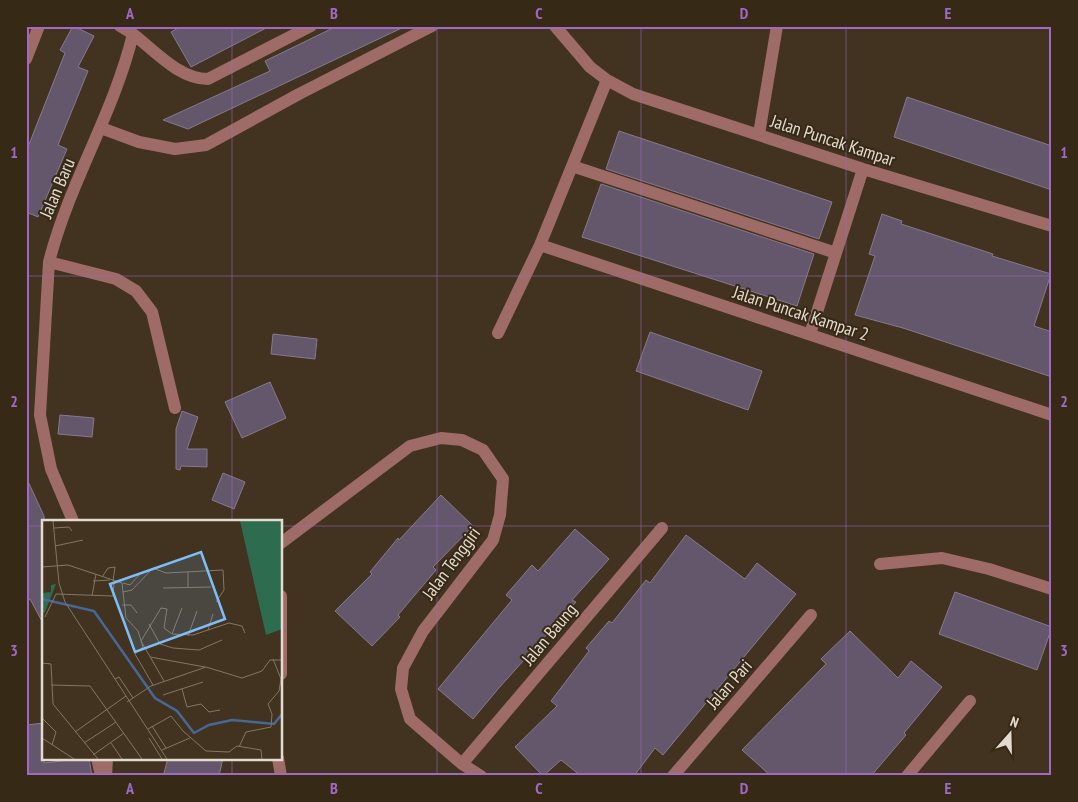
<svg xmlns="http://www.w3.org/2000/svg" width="1078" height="802" font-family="'PT Sans Narrow',sans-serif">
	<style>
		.building { fill: #64566b; stroke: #87798f }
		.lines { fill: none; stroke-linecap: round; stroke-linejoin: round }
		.minor { stroke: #9e6b66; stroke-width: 12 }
		.grid { fill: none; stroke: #9f69c5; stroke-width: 1; stroke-opacity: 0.55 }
		.labels { text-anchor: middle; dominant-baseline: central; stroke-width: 4; stroke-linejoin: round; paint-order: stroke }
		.street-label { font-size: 18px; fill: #e3dbcf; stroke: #362915 }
		.inset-river { fill: none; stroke: #486799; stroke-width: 2.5 }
		.inset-road { fill: none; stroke: #827665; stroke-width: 1 }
		.view { fill: #7cbef9; fill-opacity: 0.15; stroke: #7cbef9; stroke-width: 2.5 }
		.inset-edge { fill: none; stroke: #e3dbcf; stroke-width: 2.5 }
		.neatline { fill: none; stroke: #9f69c5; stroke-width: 2 }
		.grid-label { font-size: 16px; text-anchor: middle; font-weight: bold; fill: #9f69c5 }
	</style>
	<rect width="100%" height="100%" fill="#41331f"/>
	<path class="building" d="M73 26 94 36 78 67 88 71 58 145 67 149 38 217 26 212V152L65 53 60 50Z
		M182 26H270L191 67 171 32Z
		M337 26H406L188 129 163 120 270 71 265 61Z
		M907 97 1052 146V190L894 137Z
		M619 131 832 202 819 239 606 169Z
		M601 184 814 254 797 306 582 237Z
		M882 214 902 221 901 224 993 254 992 256 1051 274 1034 326 1052 332V377L903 328 855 315 875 256 869 254Z
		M650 332 762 371 748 410 636 371Z
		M273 334 317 339 315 359 271 354Z
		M270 382 286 418 242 438 225 402Z
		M182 411 198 417 187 449H207V467L181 466 180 470 176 469V429Z
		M60 415 94 418 92 437 58 434Z
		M223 473 245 482 234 509 212 500Z
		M26 477 44 516V625L30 599 26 601Z
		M441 495 473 526 433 567 436 570 398 615 400 617 372 646 335 611 372 574 370 572 398 538 399 540Z
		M575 529 609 559 572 600 576 602 498 689 473 719 438 689 512 600 506 595 532 565 538 571Z
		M686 535 745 579 757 563 796 594 663 755 655 748 634 776H581L561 760 543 776 515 747 557 706 551 701 589 651 586 648 609 621 612 623 646 580 650 583Z
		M955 592 1052 627 1037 670 939 634Z
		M850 631 898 678 911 661 942 687 904 733 906 735 871 776H771L742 750 826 664 821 659Z
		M44 723V763L89 758 92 776H26V725Z
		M168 758H223L219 776H173L164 773Z"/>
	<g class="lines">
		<path class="minor" d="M555 26 590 67 607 80 633 94 863 169 1052 226
			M133 34C155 51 179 79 208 79L311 26
			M26 59 39 26
			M101 128 139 142 175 149 206 145 299 94 432 26
			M759 134 777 26
			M572 166 836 253
			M540 245 1052 415
			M49 262 116 279 136 291 152 312 175 408
			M498 333 540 245 607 80
			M810 334 863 169
			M73 521 51 469 40 415 49 262C69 183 114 113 133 34L120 26
			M281 543 410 446 441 438 462 440 483 450 503 479 500 515 493 540 423 631 403 668 401 689 410 719 462 764 481 776
			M880 564 942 558 989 569 1052 589
			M281 596V674
			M97 758 101 776
			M278 758 281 776
			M462 764 662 528
			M106 776 107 758
			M673 776 811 615
			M907 776 970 701"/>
	</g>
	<path class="grid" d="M232 26V521M437 26V776M641 26V776M846 26V776M26 276H1052M26 526H44M281 526H1052M232 758V776"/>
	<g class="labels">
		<g class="street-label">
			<text transform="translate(833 140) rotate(18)">Jalan Puncak Kampar</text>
			<text transform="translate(57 188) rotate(-67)">Jalan Baru</text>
			<text transform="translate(801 313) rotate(18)">Jalan Puncak Kampar 2</text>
			<text transform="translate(451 563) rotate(-54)">Jalan Tenggiri</text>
			<text transform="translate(549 634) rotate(-50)">Jalan Baung</text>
			<text transform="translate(729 684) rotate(-49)">Jalan Pari</text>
		</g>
	</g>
	<g transform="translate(42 520)">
		<rect width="240" height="240" fill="#41331f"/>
		<path d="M198 1H240V109L224 115ZM14 64 3 92 0 94V73L9 72V65Z" fill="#2d6c4f"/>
		<path class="inset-river" d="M0 79 52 91 113 178 135 191 152 213 167 205 190 200 232 204 240 194"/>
		<path class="inset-road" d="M11 1 17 63 23 82 125 239M12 8 27 7 30 11M13 26 41 20M0 47 26 45 80 63 84 98 96 111 101 127 93 134 111 165M146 52V68M60 57 66 48 73 47 71 61M51 61 68 60M81 63 88 65 98 54M121 68 169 67M81 72 90 70 111 48 124 53 181 50 182 70 174 82M50 76 54 54M80 85H89L95 93M3 97 14 74 71 76 72 62M107 104 118 124 131 128 157 130 180 120M166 110 171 94M130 114 140 88M146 116 155 91M108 137 163 147M0 143 9 144 11 184 56 239M73 159 77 157 91 178M122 161 99 121 119 88 125 89 122 108 130 114 151 115 187 103 200 106 203 113M9 165 48 166 100 239M140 169 145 187 159 184 167 192 178 190M121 175 161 162M85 182 109 166 164 147 200 158 220 151 228 140H240M0 198 14 212 10 225M110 206 124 228M106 209 129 196 141 211 164 231 187 232 195 226 219 230 220 239M33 212 84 176M0 218 32 239M107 218 120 239M42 223 74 202M69 223 80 239M197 227 204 212 229 207 230 194 226 184 237 171 239 159 231 139M120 230 148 218M51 235 82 213"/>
		<path class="view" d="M159 32 183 99 93 132 68 64Z"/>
		<rect width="240" height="240" class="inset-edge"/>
	</g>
	<rect width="1078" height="802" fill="none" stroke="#362915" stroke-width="55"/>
	<g transform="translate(1010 734) rotate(20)" stroke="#362915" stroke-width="4" paint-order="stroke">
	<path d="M0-4L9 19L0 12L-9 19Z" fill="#e3dbcf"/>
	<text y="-8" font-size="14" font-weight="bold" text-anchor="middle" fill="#e3dbcf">N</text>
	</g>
	<rect x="28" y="28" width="1022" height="746" class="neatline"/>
	<g class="grid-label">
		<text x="130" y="19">A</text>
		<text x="334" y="19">B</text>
		<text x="539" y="19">C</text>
		<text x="744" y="19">D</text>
		<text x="948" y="19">E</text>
		<text x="14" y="158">1</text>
		<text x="1064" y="158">1</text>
		<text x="14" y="407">2</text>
		<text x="1064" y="407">2</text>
		<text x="14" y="656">3</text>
		<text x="1064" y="656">3</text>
		<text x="130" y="794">A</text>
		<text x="334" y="794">B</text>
		<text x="539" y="794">C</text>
		<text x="744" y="794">D</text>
		<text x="948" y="794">E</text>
	</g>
</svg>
